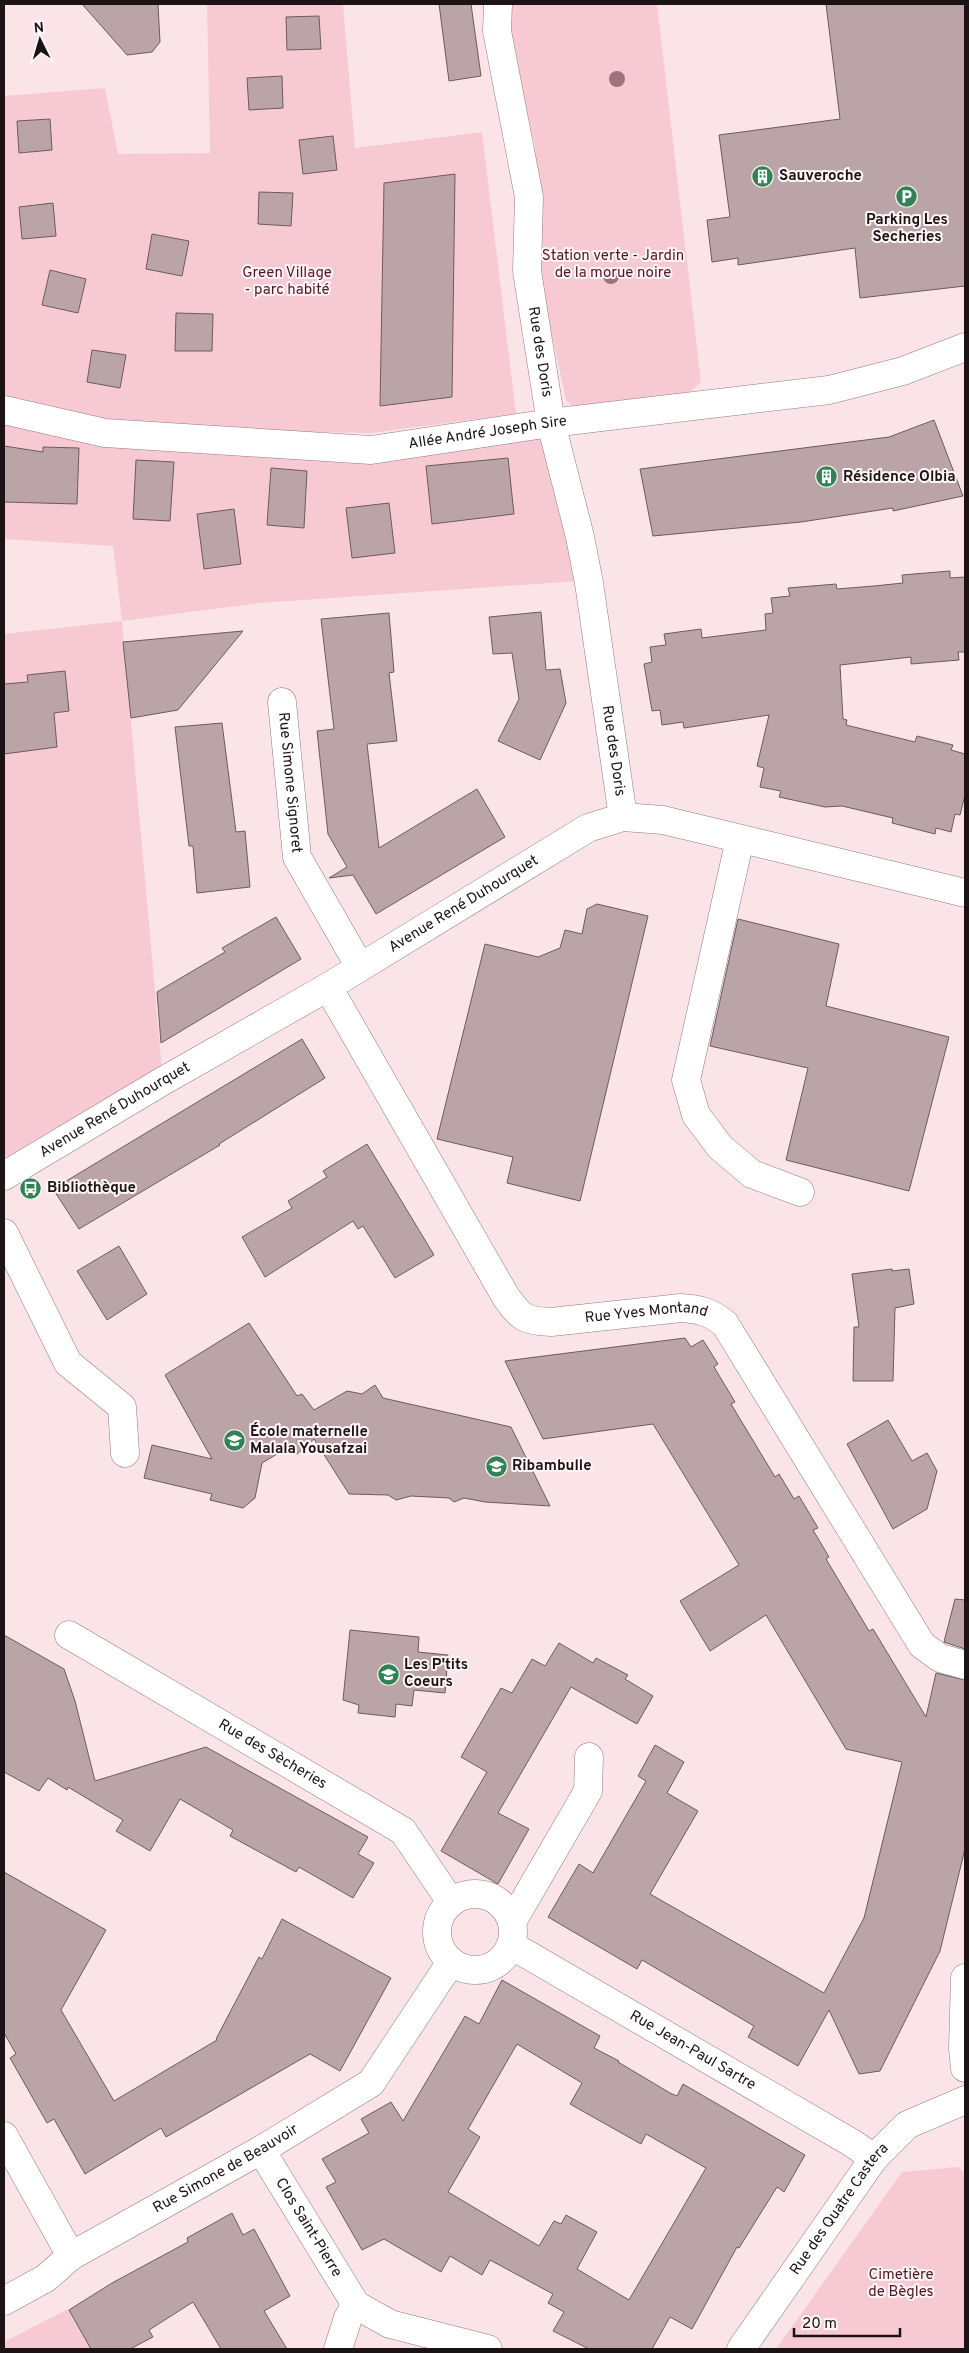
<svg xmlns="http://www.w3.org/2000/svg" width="969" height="2353" font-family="Overpass,sans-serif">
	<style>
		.green { fill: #f7cad3 }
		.building { fill: #baa4a8; stroke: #6e5a5e; fill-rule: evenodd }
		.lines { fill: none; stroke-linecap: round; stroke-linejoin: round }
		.minor-casing { stroke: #907b7f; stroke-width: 29 }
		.minor { stroke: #fff; stroke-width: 28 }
		.tree { fill: #9e737e }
		.labels { text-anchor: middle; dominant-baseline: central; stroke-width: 4; stroke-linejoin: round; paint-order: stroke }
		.poi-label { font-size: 15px; font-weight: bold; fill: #1b1315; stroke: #fff5f7; text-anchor: start }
		.park-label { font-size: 15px; fill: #511628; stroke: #fff5f7 }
		.street-label { font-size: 15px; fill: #1b1315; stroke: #fff5f7 }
	</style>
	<rect width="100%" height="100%" fill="#fbe4e8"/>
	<path class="green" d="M207 4H343L355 148 482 132 516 414 371 433 254 431 95 418 4 399V96L105 88 118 154 210 153Z
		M509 4H657L701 382 684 398 577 412 566 400 538 271 535 146 507 27Z
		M4 420 105 441 546 437 579 581 260 603 122 621 163 1081 4 1176V634L122 621 113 546 4 539Z
		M958 2167 965 2173V2349H776L902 2172Z
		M68 2309 91 2349H4V2342Z"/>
	<path class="building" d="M82 4H158L160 42 152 52 127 55Z
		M439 4H471L481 76 449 81Z
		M826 4H965V286L860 298 855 248 738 265V258L712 262 707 220 730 217 719 135 840 119Z
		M319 16 321 49 287 50 286 17Z
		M282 76 283 108 249 110 247 78Z
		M50 119 52 150 19 153 17 121Z
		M333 136 337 170 303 174 299 140Z
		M455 174 452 397 380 406 384 183Z
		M259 192 293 193 291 226 258 224Z
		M53 203 56 236 22 239 19 207Z
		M152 234 189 241 182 276 146 269Z
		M50 270 86 279 78 313 42 305Z
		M176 313 213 314 212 351H175Z
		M92 350 126 355 120 388 87 382Z
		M934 420 963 496 893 511V508L801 522 653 536 640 469 889 437Z
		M4 446 43 452V447L79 448 77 504 4 502Z
		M508 458 514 514 432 524 426 466Z
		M136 460 174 462 170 521 133 519Z
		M271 468 307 471 304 528 267 525Z
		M389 503 395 553 352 558 346 508Z
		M234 509 241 564 204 569 197 514Z
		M950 571V578L965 577V652H958L959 660 911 664V657L840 665 843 719 847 720 846 725 915 742 917 736 953 745 951 750 965 754V795L960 815 955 814 951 832 936 828 935 834 892 823 893 818 842 806 825 807 779 797 781 791 760 787 764 768 757 766 769 715 684 728 683 722 662 725 660 710 652 711 644 664 652 662 650 647 666 645 664 634 701 629 702 638 766 630 765 614 773 613 771 598 790 596 788 588 836 584 837 589 874 586 903 583 902 575Z
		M541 612 546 670 560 669 566 703 540 760 498 741 519 699 512 653 493 654 489 617Z
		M389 613 394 672 389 673 397 741 367 744 379 848 477 789 505 837 376 914 353 875 329 878 347 867 328 834 317 731 334 729 321 619Z
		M243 631 178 710 131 718 123 642Z
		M65 671 69 711 54 713 57 747 4 754V684L28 682 27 675Z
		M222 723 236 832 245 831 250 887 197 893 193 846H189L175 727Z
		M597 904 648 916 580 1201 507 1183 513 1157 437 1139 485 944 538 957 560 948 565 930 582 934 587 909Z
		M276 917 301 959 161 1043 157 992 225 952 222 948Z
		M738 919 839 944 826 1006 949 1037 909 1191 786 1160 808 1068 710 1046Z
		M302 1039 325 1078 219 1144 220 1145 79 1229 53 1189Z
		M367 1144 434 1255 395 1278 363 1226 358 1229 353 1221 265 1277 242 1237 292 1208 288 1201 327 1177 323 1171Z
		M119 1246 147 1294 107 1320 77 1271Z
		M892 1269V1271L909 1269 914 1304 895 1308 893 1381H853L854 1327H859L852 1274Z
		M249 1323 297 1396 302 1394 314 1410 347 1391 362 1394 375 1385 383 1398 511 1427 550 1506 485 1502 464 1498 454 1502 449 1498 411 1496 396 1500 388 1495 349 1494 314 1439 297 1454 284 1450 262 1463 255 1498 243 1508 210 1500 212 1494 144 1478 152 1445 212 1459 165 1375Z
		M685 1338 691 1347 703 1340 718 1364 714 1367 735 1402 731 1404 775 1477 779 1474 794 1499 799 1496 818 1528 813 1530 829 1557 826 1559 869 1631 873 1629 926 1717 936 1673 965 1680V1849L940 1951 880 2071 859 2074 829 2010 798 2066 748 2037 754 2026 642 1960 637 1969 548 1917 579 1864 593 1873 646 1781 638 1776 655 1745 684 1762 667 1793 698 1811 650 1894 824 1993 864 1918 902 1762 846 1749 766 1615 710 1651 680 1601 739 1565 653 1424 543 1439 505 1361Z
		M888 1420 912 1461 927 1453 937 1471 927 1509 893 1529 847 1444Z
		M955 1599 965 1600V1649L944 1642Z
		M350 1630 419 1637 418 1652 448 1655 445 1693 414 1690 412 1706 396 1704 395 1717 358 1713 359 1705 343 1700Z
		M4 1635 64 1669 75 1701 95 1781 206 1747 368 1837 358 1854 374 1863 353 1898 299 1867 296 1872 230 1836 233 1830 180 1799 150 1851 116 1831 123 1820 68 1787 67 1790 48 1778 39 1791 4 1772Z
		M559 1643 593 1663 596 1658 628 1675 625 1679 653 1696 637 1724 571 1687 498 1813 529 1829 498 1884 441 1851 487 1772 461 1757 501 1688 512 1693 532 1659 545 1666Z
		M4 1872 106 1930 61 2010 114 2101 217 2040 216 2039 259 1957 262 1959 282 1919 391 1978 340 2071 310 2054 166 2137 161 2128 85 2174 54 2119 47 2123 10 2058 16 2054 4 2033Z
		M502 1980 600 2036 594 2048 619 2061 618 2062 670 2093 677 2096 683 2084 805 2155 784 2192 777 2187 739 2248 737 2247 692 2329 670 2317 652 2349H589L553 2331 564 2312 548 2303 553 2294 490 2260 482 2275 450 2256 441 2272 384 2239 362 2250 326 2187 336 2182 322 2159 369 2133 361 2119 391 2102 403 2121 465 2016 479 2024ZM517 2044 582 2083 570 2104 641 2144 646 2134 706 2168 629 2300 577 2269 597 2232 566 2215 561 2224 554 2221 539 2246 448 2192 480 2137 468 2129Z
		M232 2213 243 2235 254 2229 290 2296 264 2311 287 2349H221L193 2302 149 2330 153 2337 130 2349H91L69 2310 112 2283 188 2242 187 2238Z"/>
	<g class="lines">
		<defs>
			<g id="minor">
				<path id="s1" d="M498 4 497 31 529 197 527 271 551 423 580 537 589 583 623 817"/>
				<path id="s2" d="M4 410 105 433 371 450 551 423 829 390 903 371 965 347"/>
				<path id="s3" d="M282 702 297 857 360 967"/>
				<path d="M740 839 686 1080 696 1115 720 1147 752 1174 800 1192"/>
				<path id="s4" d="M328 987 506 1297C521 1318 525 1321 551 1322L681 1308C699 1309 711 1312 725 1324L922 1645 940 1658 965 1665"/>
				<path id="s5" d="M4 1176 163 1081 328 987 588 828 623 817 663 820 965 893"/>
				<path d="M4 1233 68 1363 122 1407 125 1453"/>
				<path id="s6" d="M69 1635 403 1831 451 1902"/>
				<circle cx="475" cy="1932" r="38"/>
				<path d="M512 1922 588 1791 589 1757"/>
				<path id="s7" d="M511 1945 852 2143 874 2158"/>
				<path d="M965 1978 963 2048 965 2068"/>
				<path id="s8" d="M4 2136 71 2256 261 2150 371 2083 451 1962"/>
				<path id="s9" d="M261 2150 356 2305 390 2324 488 2349"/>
				<path d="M4 2301 46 2278 71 2256"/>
				<path d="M338 2349 348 2318 356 2305"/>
				<path id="s10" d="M741 2349 874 2158 907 2125 965 2100"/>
			</g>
		</defs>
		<use href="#minor" class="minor-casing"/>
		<use href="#minor" class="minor"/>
	</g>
	<g class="tree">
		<circle cx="617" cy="79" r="8"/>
		<circle cx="611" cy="276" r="8"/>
	</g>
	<defs>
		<symbol id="building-disc" viewBox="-11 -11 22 22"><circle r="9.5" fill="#318355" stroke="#fff5f7"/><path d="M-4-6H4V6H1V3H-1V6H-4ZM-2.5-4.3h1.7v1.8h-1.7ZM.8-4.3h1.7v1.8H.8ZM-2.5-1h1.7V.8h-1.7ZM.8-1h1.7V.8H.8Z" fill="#fff"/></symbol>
		<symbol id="parking-disc" viewBox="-11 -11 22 22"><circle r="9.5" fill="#318355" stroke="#fff5f7"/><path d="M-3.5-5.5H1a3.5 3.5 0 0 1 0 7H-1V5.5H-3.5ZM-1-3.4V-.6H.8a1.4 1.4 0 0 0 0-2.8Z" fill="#fff"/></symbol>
		<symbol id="bus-disc" viewBox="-11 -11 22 22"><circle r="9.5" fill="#318355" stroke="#fff5f7"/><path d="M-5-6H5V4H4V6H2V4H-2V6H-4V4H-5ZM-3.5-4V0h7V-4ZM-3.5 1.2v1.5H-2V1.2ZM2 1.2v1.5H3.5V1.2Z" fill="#fff"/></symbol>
		<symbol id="school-disc" viewBox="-11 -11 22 22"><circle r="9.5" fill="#318355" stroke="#fff5f7"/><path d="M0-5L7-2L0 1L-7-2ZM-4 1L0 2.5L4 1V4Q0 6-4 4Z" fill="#fff"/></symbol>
	</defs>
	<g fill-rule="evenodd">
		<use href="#building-disc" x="750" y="164" width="25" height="25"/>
		<use href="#parking-disc" x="894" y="184" width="25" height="25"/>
		<use href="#building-disc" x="814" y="464" width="25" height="25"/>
		<use href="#bus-disc" x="18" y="1176" width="25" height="25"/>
		<use href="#school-disc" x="222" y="1428" width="25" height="25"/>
		<use href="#school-disc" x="484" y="1454" width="25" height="25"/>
		<use href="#school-disc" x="376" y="1662" width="25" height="25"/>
	</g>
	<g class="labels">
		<g class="poi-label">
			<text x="779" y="176">Sauveroche</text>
			<text x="907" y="220" text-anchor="middle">Parking Les<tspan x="907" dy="17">Secheries</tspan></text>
			<text x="843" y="477">Résidence Olbia</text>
			<text x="47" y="1188">Bibliothèque</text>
			<text x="250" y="1432">École maternelle<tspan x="250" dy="17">Malala Yousafzai</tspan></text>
			<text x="512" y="1466">Ribambulle</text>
			<text x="404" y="1665">Les P'tits<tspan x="404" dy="17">Coeurs</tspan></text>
		</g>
		<g class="park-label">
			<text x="613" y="256">Station verte - Jardin<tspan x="613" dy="17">de la morue noire</tspan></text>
			<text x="287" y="273">Green Village<tspan x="287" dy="17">- parc habité</tspan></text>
			<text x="901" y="2275">Cimetière<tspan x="901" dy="17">de Bègles</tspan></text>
		</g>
		<g class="street-label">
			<text stroke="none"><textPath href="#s1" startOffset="352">Rue des Doris</textPath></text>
			<text stroke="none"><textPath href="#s2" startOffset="488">Allée André Joseph Sire</textPath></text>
			<text stroke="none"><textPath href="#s1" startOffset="758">Rue des Doris</textPath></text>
			<text stroke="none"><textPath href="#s3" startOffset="81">Rue Simone Signoret</textPath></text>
			<text stroke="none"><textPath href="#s5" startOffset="534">Avenue René Duhourquet</textPath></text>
			<text stroke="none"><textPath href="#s5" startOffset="129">Avenue René Duhourquet</textPath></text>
			<text stroke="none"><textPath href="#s4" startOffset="508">Rue Yves Montand</textPath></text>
			<text stroke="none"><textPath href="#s6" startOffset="236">Rue des Sècheries</textPath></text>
			<text stroke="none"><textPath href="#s7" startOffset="210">Rue Jean-Paul Sartre</textPath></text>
			<text stroke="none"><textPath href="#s8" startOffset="315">Rue Simone de Beauvoir</textPath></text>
			<text stroke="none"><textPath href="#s10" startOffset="171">Rue des Quatre Castera</textPath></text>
			<text stroke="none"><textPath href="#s9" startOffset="91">Clos Saint-Pierre</textPath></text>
		</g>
	</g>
	<rect width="969" height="2353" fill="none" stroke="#1b1315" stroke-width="10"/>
	<g transform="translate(40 40) rotate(355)" stroke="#fff5f7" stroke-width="4" paint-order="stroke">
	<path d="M0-4L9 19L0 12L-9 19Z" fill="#1b1315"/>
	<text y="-8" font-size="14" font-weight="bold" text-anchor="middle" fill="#1b1315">N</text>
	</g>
	<path d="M794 2328v8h106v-8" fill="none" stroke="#1b1315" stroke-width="2.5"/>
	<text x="802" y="2328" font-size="15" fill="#1b1315" stroke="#fff5f7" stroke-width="4" paint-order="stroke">20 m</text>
</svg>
